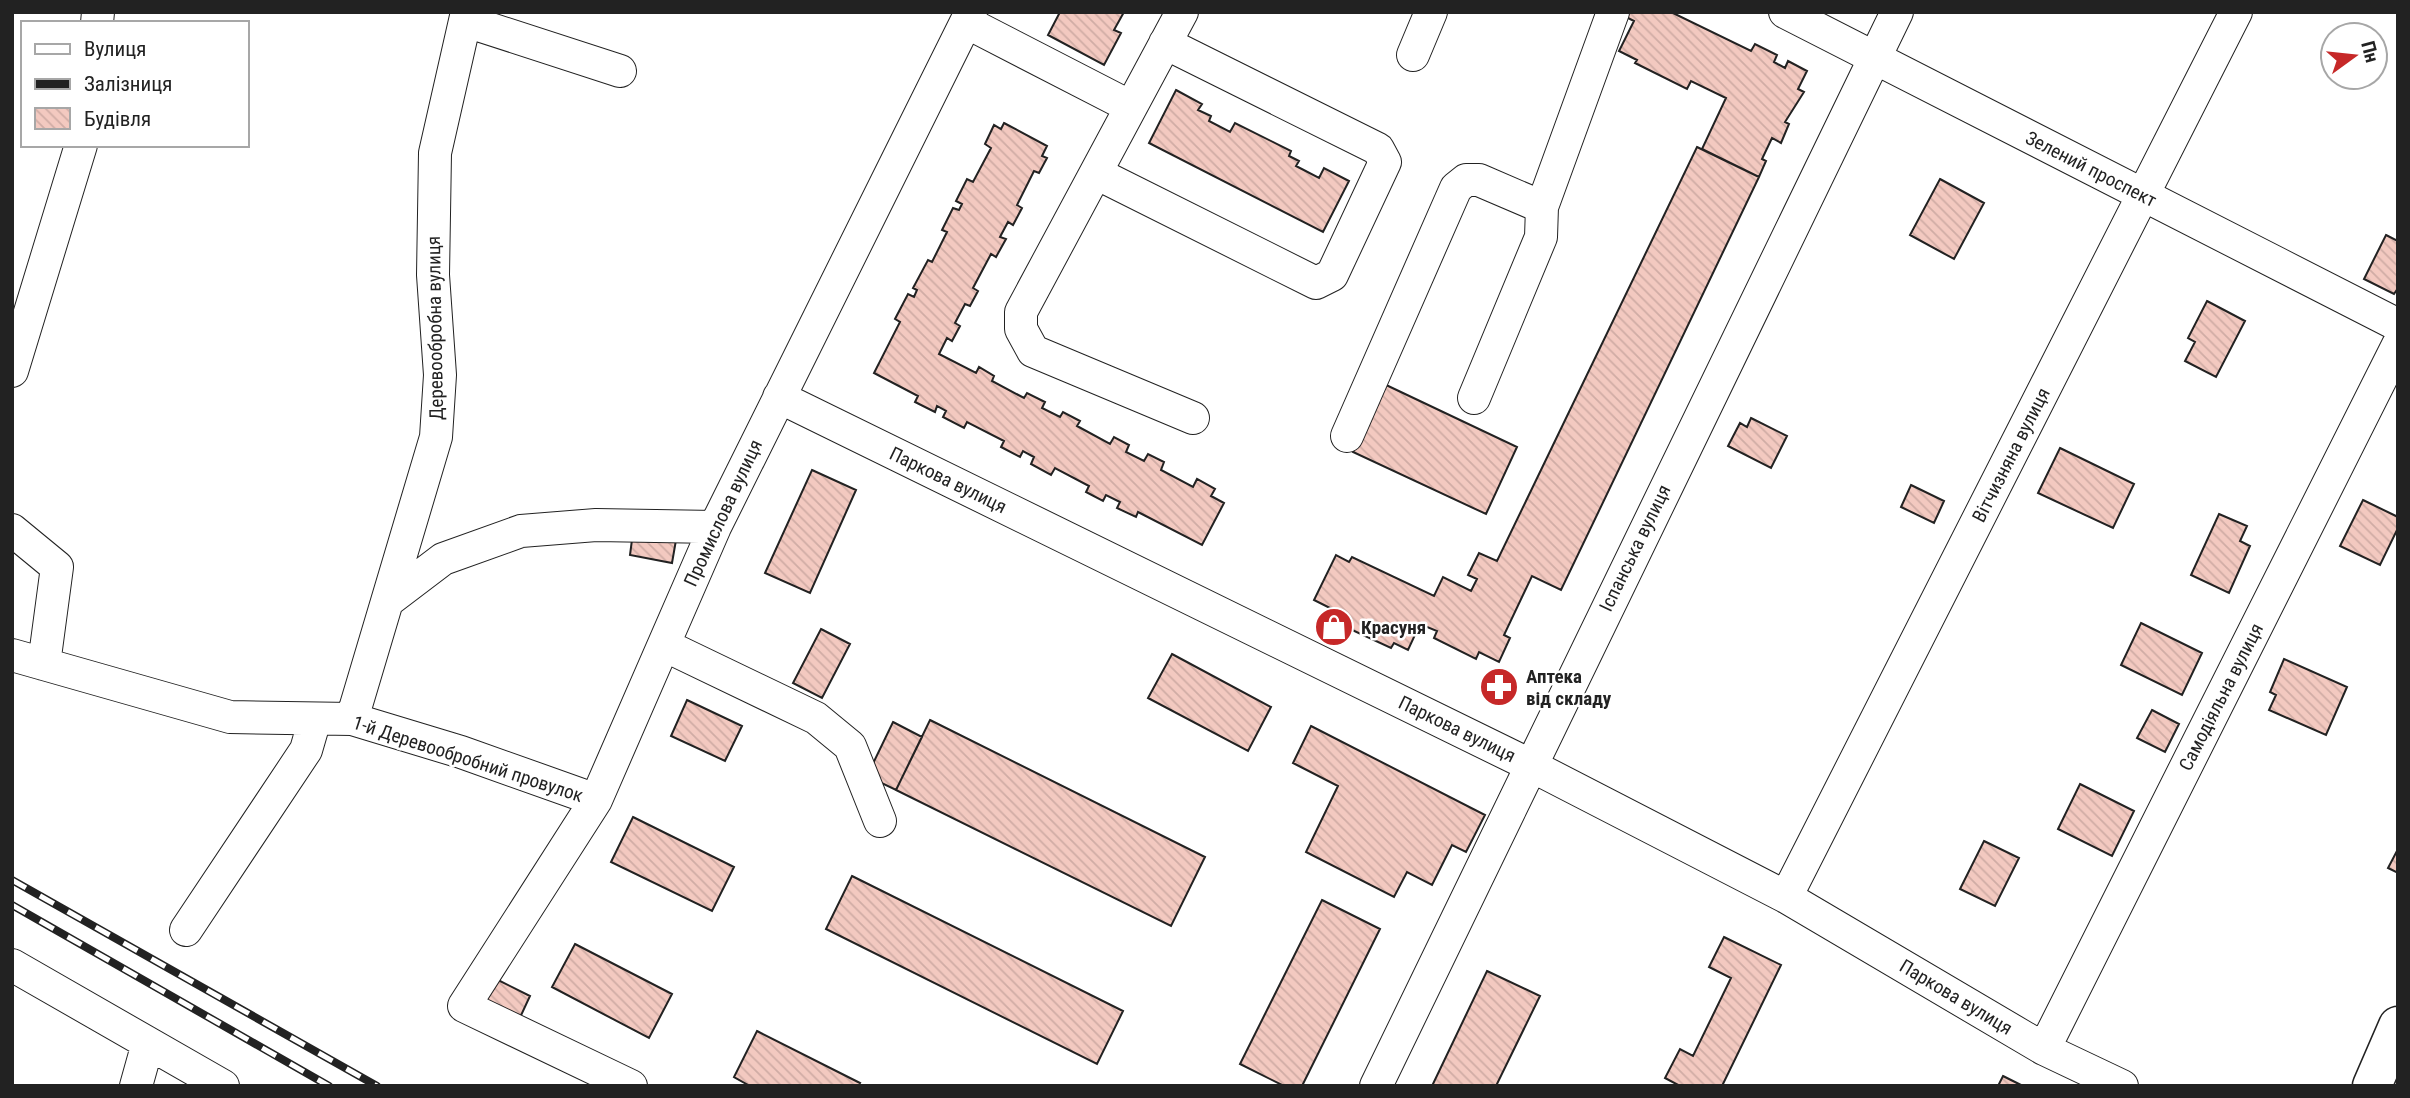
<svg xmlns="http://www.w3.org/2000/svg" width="2410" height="1098" font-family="'Roboto Condensed',sans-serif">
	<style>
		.building { fill: url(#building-back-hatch); stroke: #222; stroke-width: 2 }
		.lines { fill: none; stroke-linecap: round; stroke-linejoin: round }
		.minor-casing { stroke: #222; stroke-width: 34 }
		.major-casing { stroke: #222; stroke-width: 41 }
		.minor { stroke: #fff; stroke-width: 32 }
		.major { stroke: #fff; stroke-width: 38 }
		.rail-casing { stroke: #222; stroke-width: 8 }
		.rail { stroke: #fff; stroke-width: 5; stroke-dasharray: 16; stroke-linecap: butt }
		.labels { text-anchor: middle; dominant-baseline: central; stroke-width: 5; stroke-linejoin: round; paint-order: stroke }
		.street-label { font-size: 19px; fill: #222; stroke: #fff }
		.poi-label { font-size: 19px; font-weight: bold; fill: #222; stroke: #fff; text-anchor: start }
	</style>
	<defs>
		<pattern id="building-back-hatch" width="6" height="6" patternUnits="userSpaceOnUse" patternTransform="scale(1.75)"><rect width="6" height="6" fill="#f3c9c0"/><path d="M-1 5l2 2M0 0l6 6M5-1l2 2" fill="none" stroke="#d0aca5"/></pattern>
	</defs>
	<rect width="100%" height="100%" fill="#fff"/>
	<path class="building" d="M1060 12H1124L1114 30 1121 33 1104 65 1048 35Z
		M1628 12H1671L1751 51 1755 44 1777 55 1774 62 1785 68 1788 61 1807 71 1798 89 1804 92 1785 122 1789 124 1781 143 1772 138 1762 159 1766 161 1759 177 1702 149 1726 98 1691 81 1687 89 1635 63 1637 60 1619 51 1634 21 1626 17Z
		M1176 90 1202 104 1198 110 1211 116 1209 121 1230 132 1235 123 1291 151 1289 156 1299 161 1296 166 1319 178 1324 168 1349 181 1323 232 1149 143Z
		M1004 123 1047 146 1042 156 1047 158 1039 173 1034 171 1017 205 1022 208 1013 225 1008 222 1000 237 1006 239 996 257 991 254 973 288 978 291 970 306 965 304 955 323 960 326 952 341 947 338 939 354 976 373 979 367 994 376 992 381 1024 398 1027 393 1045 402 1042 408 1060 417 1063 412 1080 421 1077 426 1110 444 1114 437 1129 445 1126 452 1144 461 1148 454 1164 462 1161 470 1193 487 1197 479 1215 489 1211 496 1224 503 1202 545 1138 512 1136 517 1117 508 1120 502 1106 495 1103 501 1086 492 1089 486 1055 468 1051 475 1031 464 1034 457 1023 451 1020 457 1001 447 1004 441 967 422 964 428 943 417 946 411 937 406 935 412 915 402 918 396 874 373 900 322 895 319 908 294 914 297 917 290 913 288 928 260 932 262 947 232 942 230 953 208 959 210 962 204 956 201 967 179 973 182 991 148 985 144 994 125 1001 129Z
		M1697 147 1759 177 1561 590 1532 576 1504 635 1510 638 1499 662 1479 652 1476 659 1434 638 1437 631 1420 624 1408 650 1394 643 1391 648 1337 623 1342 614 1314 600 1336 555 1349 562 1352 557 1434 596 1443 577 1471 591 1477 579 1468 575 1479 553 1497 561Z
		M1940 179 1984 203 1954 259 1910 235Z
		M2386 235 2398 241V288L2394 294 2364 279Z
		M2207 301 2245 321 2216 377 2185 361 2195 342 2188 338Z
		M1384 384 1517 447 1486 514 1353 452Z
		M1751 418 1787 436 1771 468 1728 446 1740 423 1747 427Z
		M2060 448 2134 484 2113 528 2038 493Z
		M812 470 856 490 810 593 765 573Z
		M1911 485 1944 501 1934 523 1901 507Z
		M2363 500 2398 517V528L2380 565 2340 546Z
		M2219 514 2247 526 2240 541 2250 546 2229 593 2191 575Z
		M633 532 676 540 672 563 630 555Z
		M2141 623 2202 653 2182 695 2121 665Z
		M821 629 850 644 822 698 793 683Z
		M1172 654 1271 707 1248 751 1148 698Z
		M2284 659 2347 687 2326 735 2269 710 2276 695 2270 692Z
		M687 700 742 726 725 761 671 736Z
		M2152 710 2179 724 2165 752 2137 738Z
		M930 720 1205 857 1171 926 896 790Z
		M893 722 922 737 896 790 867 776Z
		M1311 726 1485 815 1466 852 1452 845 1432 885 1407 872 1394 897 1306 852 1338 786 1293 763Z
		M2080 784 2134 811 2112 856 2058 829Z
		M633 817 734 867 712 911 611 862Z
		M1984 841 2019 858 1995 906 1960 889Z
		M2398 849V873L2388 868Z
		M852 876 1123 1011 1097 1064 826 929Z
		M1322 900 1380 929 1302 1086H1284L1240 1064Z
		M1724 937 1781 965 1722 1086H1680L1665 1078 1680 1049 1693 1056 1731 978 1709 967Z
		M575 944 672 994 649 1038 552 987Z
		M1487 971 1540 996 1496 1086H1432Z
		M496 979 530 996 517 1024 482 1007Z
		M757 1031 860 1083 858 1086H750L734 1077Z
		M2003 1076 2023 1086H1998Z"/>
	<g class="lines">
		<defs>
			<path id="minor" d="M1182 12 1021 312V329L1033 351 1193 418
				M1785 12 2398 325
				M466 21 620 71
				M966 22 1131 107
				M97 23 98 12
				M1413 55 1431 12
				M1096 173 1316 283 1332 275 1385 162 1378 149 1165 43
				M12 371 81 145
				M779 397 1530 765 1786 897 2044 1049 2122 1086
				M1474 398 1541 237 1542 207 1613 12
				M1347 436 1456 188 1466 180H1479L1542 207
				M12 530 57 567 44 664
				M389 600 443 559 521 531 596 525 715 527
				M664 645 816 718 850 746 880 821
				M12 655 230 717 352 719 461 752 596 800
				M352 719 436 437 440 375 433 275 435 153 467 12
				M1786 897 2236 12
				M186 930 306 750 315 719
				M12 965 223 1086
				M2044 1049 2398 345
				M136 1086 148 1043
				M631 1086 464 1006 596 800 715 527 971 12
				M1376 1086 1897 12"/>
			<path id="major" d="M2372 1086 2398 1026"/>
		</defs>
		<use href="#minor" class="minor-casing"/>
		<use href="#major" class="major-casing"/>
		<use href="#minor" class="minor"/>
		<use href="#major" class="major"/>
		<defs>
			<path id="rail" d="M12 880 377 1086
				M12 905 329 1086"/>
		</defs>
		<use href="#rail" class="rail-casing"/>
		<use href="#rail" class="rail"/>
	</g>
	<defs>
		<symbol id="shop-disc" viewBox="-11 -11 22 22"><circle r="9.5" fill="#c62828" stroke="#fff"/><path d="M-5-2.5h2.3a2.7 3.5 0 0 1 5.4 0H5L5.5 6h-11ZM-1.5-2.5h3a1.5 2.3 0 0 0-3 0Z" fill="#fff"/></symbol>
		<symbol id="pharmacy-disc" viewBox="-11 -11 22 22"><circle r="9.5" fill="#c62828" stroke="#fff"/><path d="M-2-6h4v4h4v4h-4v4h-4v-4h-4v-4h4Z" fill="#fff"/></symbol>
	</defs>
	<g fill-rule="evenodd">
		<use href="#shop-disc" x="1312" y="605" width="44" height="44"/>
		<use href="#pharmacy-disc" x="1477" y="665" width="44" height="44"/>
	</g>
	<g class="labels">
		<g class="street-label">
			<text transform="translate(2091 169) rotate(27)">Зелений проспект</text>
			<text transform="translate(435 328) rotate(-91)">Деревообробна вулиця</text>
			<text transform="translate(2011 455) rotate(-63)">Вітчизняна вулиця</text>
			<text transform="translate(948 480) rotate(26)">Паркова вулиця</text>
			<text transform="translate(723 513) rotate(-65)">Промислова вулиця</text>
			<text transform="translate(1635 548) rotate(-64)">Іспанська вулиця</text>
			<text transform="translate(2221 697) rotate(-63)">Самодіяльна вулиця</text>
			<text transform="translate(1457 729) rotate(26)">Паркова вулиця</text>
			<text transform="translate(468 759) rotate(18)">1-й Деревообробний провулок</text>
			<text transform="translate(1956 997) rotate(31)">Паркова вулиця</text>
		</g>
		<g class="poi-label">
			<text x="1361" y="627">Красуня</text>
			<text x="1526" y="676">Аптека<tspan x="1526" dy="22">від складу</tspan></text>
		</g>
	</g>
	<rect width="2410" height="1098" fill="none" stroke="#222222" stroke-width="28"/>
	<rect x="21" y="21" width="228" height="126" fill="#ffffff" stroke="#a7a7a7" stroke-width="2"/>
	<rect x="35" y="44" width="35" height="10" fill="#ffffff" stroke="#a7a7a7" stroke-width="2"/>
	<text x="84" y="56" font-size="21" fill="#222222">Вулиця</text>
	<rect x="35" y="79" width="35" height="10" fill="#222222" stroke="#a7a7a7" stroke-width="2"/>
	<text x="84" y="91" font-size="21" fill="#222222">Залізниця</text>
	<rect x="35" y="108" width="35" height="21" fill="url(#building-back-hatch)" stroke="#a7a7a7" stroke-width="2"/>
	<text x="84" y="126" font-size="21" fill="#222222">Будівля</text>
	<g transform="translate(2354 56) rotate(75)"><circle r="33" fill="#ffffff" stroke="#a7a7a7" stroke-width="2"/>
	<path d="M0-5L12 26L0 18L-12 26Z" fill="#c62828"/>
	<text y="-10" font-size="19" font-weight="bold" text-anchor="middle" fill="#222222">Пн</text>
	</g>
</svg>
